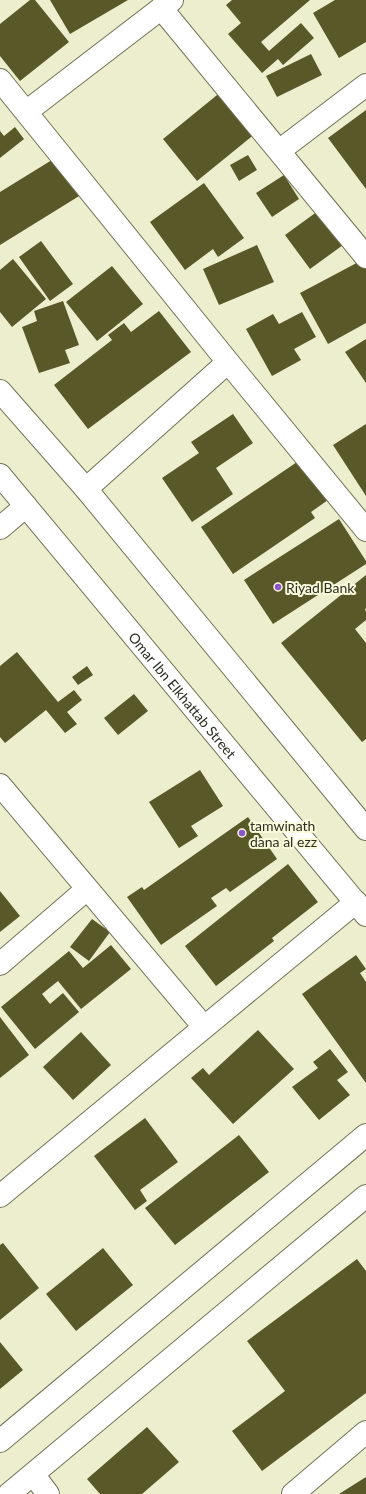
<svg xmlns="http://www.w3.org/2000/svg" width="366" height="1494" font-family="Lato,sans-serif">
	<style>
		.building { fill: #585828 }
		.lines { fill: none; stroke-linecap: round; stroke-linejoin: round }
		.street-casing { stroke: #727357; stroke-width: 24 }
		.secondary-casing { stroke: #727357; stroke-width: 24 }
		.street { stroke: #fff; stroke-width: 22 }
		.secondary { stroke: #fff; stroke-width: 22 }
		.poi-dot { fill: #8f54cb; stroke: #fafbdb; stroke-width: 1.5 }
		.labels { text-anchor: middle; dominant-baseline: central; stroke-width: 4; stroke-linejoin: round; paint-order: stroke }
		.poi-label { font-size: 14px; fill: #2d2e22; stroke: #fafbdb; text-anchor: start }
		.street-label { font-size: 14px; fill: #2d2e22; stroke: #fafbdb }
	</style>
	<rect width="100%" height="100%" fill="#edeece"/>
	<path class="building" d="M30 0H35L69 42 20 81 0 56V24Z
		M50 0H128L70 34Z
		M232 0H310L261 42 269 51 301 23 314 38 283 65 278 59 262 73 228 34 241 23 226 5Z
		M335 0H366V42L339 58 313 13Z
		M311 54 322 75 277 97 266 76Z
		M222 91 256 133 197 181 163 139Z
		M366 110V189L328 138Z
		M15 127 24 139 0 158V131L4 136Z
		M60 155 84 193 0 245V192Z
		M248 155 257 170 239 181 230 165Z
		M284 175 299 199 272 217 256 193Z
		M204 183 244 238 218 257 213 249 185 270 150 222Z
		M318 211 343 245 310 269 285 235Z
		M41 241 73 284 50 301 19 257Z
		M257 245 274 282 219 305 203 269Z
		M366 258V323L328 344 300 293Z
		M13 259 46 299 12 327 0 312V270Z
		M112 266 143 304 97 341 66 302Z
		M63 301 79 345 65 350 70 363 39 373 22 327 37 321 34 311Z
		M159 311 191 352 88 429 54 385 112 340 108 335 124 323 131 332Z
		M302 312 316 337 294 349 301 360 272 376 246 329 273 314 279 324Z
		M366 339V383L345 352Z
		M233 414 253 443 216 468 233 494 192 522 162 478 199 453 191 442Z
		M366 424V496L333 445Z
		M300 460 328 500 311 512 315 518 233 574 201 527Z
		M339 519 366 561V564L273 624 244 580Z
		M366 575V608L365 610 366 611V620L355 629 366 643V739L362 742 281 643Z
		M17 652 58 702 74 690 82 700 67 712 77 724 65 733 46 710 5 743 0 737V666Z
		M87 666 93 675 78 685 72 677Z
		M134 694 148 711 118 735 104 718Z
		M200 770 223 806 191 826 198 836 179 848 149 802Z
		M248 817 277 859 230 892 226 888 211 898 217 906 161 945 127 897 142 887 144 890Z
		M288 864 318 902 272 938 274 941 216 986 185 946Z
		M0 891 20 916 0 932Z
		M92 919 110 932 89 961 70 947Z
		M111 945 131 969 81 1009 58 981 42 994 50 1004 63 993 79 1012 35 1049 1 1007 69 951 83 968Z
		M356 955 366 969 360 973 366 982V1083L302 994Z
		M0 1017 29 1055 0 1078Z
		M258 1030 294 1069 233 1124 191 1078 203 1068 209 1075Z
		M81 1032 111 1065 73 1100 43 1067Z
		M330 1049 348 1072 337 1080 350 1095 319 1120 292 1087 318 1068 313 1062Z
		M145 1118 178 1162 140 1190 147 1201 135 1210 94 1156Z
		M239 1135 269 1172 175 1245 145 1208Z
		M3 1243 39 1288 0 1320V1245Z
		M103 1248 133 1285 76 1331 46 1294Z
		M357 1259 366 1271V1393L262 1471 232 1431 285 1391 247 1341Z
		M0 1342 23 1370 0 1389Z
		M147 1427 179 1462 142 1494H100L87 1479Z
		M366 1477V1494H339Z"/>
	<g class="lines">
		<defs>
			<path id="street" d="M161 8 366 257
				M0 80 228 362 366 530
				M26 112 172 0
				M279 151 366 85
				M86 489 228 362
				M0 528 26 506
				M0 785 204 1027
				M0 964 87 889
				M0 1196 356 902
				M0 1441 366 1135
				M33 1474 48 1494
				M9 1494 366 1196
				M293 1494 366 1432"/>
			<g id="secondary">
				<path d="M0 391 86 489 366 829"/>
				<path id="s1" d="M0 475 366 915"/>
			</g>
		</defs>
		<use href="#street" class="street-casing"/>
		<use href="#secondary" class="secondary-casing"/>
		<use href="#street" class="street"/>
		<use href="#secondary" class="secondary"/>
	</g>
	<g class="poi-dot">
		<circle cx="278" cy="587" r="4"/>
		<circle cx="242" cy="833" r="4"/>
	</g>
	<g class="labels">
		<g class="poi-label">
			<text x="286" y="587">Riyad Bank</text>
			<text x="250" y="825">tamwinath<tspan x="250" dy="16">dana al ezz</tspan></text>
		</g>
		<g class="street-label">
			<text stroke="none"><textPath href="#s1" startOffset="286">Omar Ibn Elkhattab Street</textPath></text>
		</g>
	</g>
</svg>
